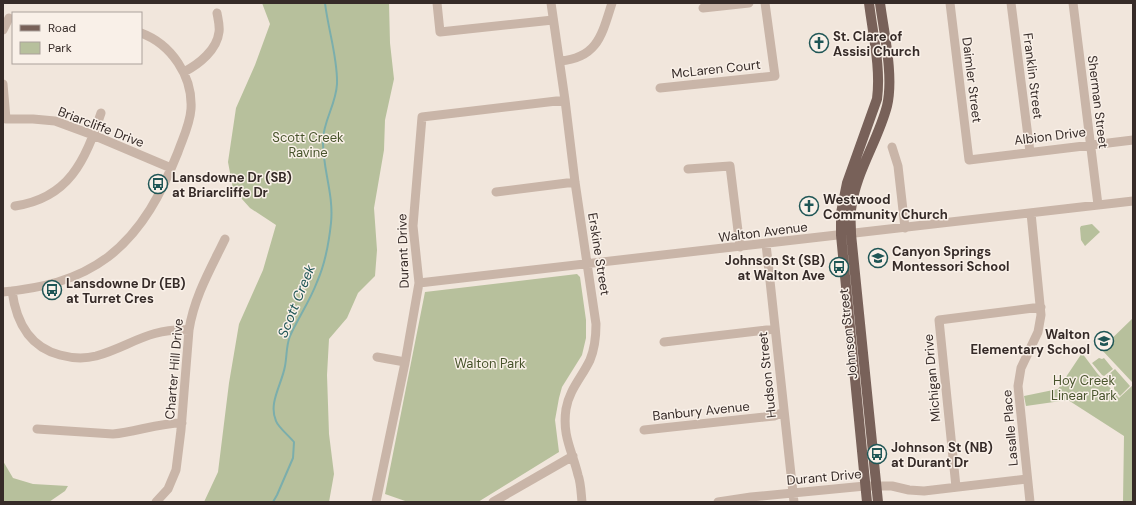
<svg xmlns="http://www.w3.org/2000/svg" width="1136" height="505" font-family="'DM Sans',sans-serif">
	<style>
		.green { fill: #b7c09c }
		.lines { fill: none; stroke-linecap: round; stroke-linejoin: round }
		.stream { stroke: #7baeac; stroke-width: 2 }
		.minor { stroke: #c9b5a8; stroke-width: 9 }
		.major { stroke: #786159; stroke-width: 10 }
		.labels { text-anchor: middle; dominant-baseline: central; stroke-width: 3; stroke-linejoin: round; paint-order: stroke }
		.poi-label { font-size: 13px; font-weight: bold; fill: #362b28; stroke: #f9f0e8; text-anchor: start }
		.street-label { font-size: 13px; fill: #362b28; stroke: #f9f0e8 }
		.park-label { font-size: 13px; fill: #48542c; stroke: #f9f0e8 }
		.water-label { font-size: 14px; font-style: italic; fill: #1f5656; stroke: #f9f0e8 }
	</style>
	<rect width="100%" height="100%" fill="#f1e6dc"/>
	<path class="green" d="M262 3H389L390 43 394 79 385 120 384 150 374 208 377 250 375 276 358 293 347 318 329 339 327 375 329 434 334 474 329 502H204L218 472 229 383 239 324 263 270 276 225 250 208 233 189 228 162 236 108 255 65 270 24Z
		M1092 224 1100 232 1085 246 1081 240 1080 228 1081 226Z
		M577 274 580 277 586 320V338L582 355 562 387 559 398 555 420 559 452 478 502H408L385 494 425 292Z
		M1133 318V382H1132L1101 349Z
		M1082 353 1097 373 1119 398 1133 385V502H1123L1124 436 1068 400 1026 406 1024 396 1058 389Z
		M1099 358 1102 359 1104 358 1113 369 1104 376 1102 375 1092 363Z
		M1115 369 1130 386 1120 396 1114 389V385L1107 376Z
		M3 461 13 478 33 484 68 486 65 491 49 502H3Z"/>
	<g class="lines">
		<path class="stream" d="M273 502 277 495 293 458 294 442C290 437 278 427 276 421 268 403 282 384 285 366 287 356 286 346 290 336 298 318 310 301 317 282 325 264 329 242 331 223 334 193 322 168 323 139 324 120 336 104 337 84 338 59 328 29 325 3"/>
		<path class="minor" d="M437 3 440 32 553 20
			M551 3 565 100 575 182 596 324C596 337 595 348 590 360 582 377 569 390 566 409 562 436 572 450 578 475 581 483 581 493 582 502
			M950 3 969 160 1133 140
			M1011 3 1030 152
			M1073 3 1098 205
			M703 8 749 3
			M3 30 9 18
			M560 61C598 58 602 34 612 3
			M184 72C199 64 217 50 219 32 220 26 218 19 217 13
			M3 84 6 119H33L55 121 93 135 171 168
			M660 88 775 76 765 3
			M892 147 898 166 905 228
			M688 169 730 166 740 247
			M496 192 575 182
			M15 206C69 198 85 161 101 113
			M766 244 794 502
			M419 283 1133 201
			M12 291C16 321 29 347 60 355 71 358 84 359 96 356 131 346 148 328 189 330
			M3 292C41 288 76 281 108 257 143 230 162 192 178 152 183 138 190 124 191 109 193 76 171 44 141 33
			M664 342 775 329
			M377 357 405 362
			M37 429 113 434C136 432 158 423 182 423
			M644 430 774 416 784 412
			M956 487 939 320 1041 307
			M156 502 168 489 176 470 181 430 189 330C194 297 211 268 225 239
			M376 502 405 363 419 283 413 226 422 117 565 100
			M493 502 573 456
			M718 502 751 497 865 486H892L909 490 924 491 1027 479
			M1030 502 1018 386 1021 368 1038 332 1041 315 1031 213"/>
		<path class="major" d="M867 502 841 235V213L847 183 877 99C881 68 873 35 869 3
			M878 502 851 234C851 226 850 217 851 210 855 173 878 141 887 106 894 77 884 33 880 3"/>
	</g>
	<defs>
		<symbol id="church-ring" viewBox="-11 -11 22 22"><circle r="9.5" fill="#f9f0e8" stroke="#1f5656" stroke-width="1.5"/><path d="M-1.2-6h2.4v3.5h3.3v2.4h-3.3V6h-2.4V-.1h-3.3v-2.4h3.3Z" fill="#1f5656"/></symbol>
		<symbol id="bus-ring" viewBox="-11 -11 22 22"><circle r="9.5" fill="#f9f0e8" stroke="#1f5656" stroke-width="1.5"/><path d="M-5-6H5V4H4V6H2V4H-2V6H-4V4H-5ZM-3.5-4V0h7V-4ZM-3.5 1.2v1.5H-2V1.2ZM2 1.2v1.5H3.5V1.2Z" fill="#1f5656"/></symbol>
		<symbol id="school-ring" viewBox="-11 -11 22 22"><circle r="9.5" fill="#f9f0e8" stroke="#1f5656" stroke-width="1.5"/><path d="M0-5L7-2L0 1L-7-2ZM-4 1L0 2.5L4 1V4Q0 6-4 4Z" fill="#1f5656"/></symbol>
	</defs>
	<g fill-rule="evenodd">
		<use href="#church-ring" x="808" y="32" width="22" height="22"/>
		<use href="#bus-ring" x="147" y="173" width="22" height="22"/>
		<use href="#church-ring" x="798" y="195" width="22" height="22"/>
		<use href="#school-ring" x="867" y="247" width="22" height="22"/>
		<use href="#bus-ring" x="828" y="256" width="22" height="22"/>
		<use href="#bus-ring" x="41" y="279" width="22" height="22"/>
		<use href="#school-ring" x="1093" y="330" width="22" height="22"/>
		<use href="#bus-ring" x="866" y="443" width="22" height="22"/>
	</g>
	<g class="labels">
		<g class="poi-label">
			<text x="833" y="36">St. Clare of<tspan x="833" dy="15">Assisi Church</tspan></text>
			<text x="172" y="177">Lansdowne Dr (SB)<tspan x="172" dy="15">at Briarcliffe Dr</tspan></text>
			<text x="823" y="199">Westwood<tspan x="823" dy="15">Community Church</tspan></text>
			<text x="892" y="251">Canyon Springs<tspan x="892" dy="15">Montessori School</tspan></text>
			<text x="825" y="260" text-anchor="end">Johnson St (SB)<tspan x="825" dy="15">at Walton Ave</tspan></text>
			<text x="66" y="283">Lansdowne Dr (EB)<tspan x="66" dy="15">at Turret Cres</tspan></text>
			<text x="1090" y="334" text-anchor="end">Walton<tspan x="1090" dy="15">Elementary School</tspan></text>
			<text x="891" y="447">Johnson St (NB)<tspan x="891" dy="15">at Durant Dr</tspan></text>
		</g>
		<g class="street-label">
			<text transform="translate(716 69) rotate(-6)">McLaren Court</text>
			<text transform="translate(1033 76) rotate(83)">Franklin Street</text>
			<text transform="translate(972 80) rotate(83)">Daimler Street</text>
			<text transform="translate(1098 102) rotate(83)">Sherman Street</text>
			<text transform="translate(101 127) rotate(21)">Briarcliffe Drive</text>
			<text transform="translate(1050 136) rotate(-7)">Albion Drive</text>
			<text transform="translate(763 232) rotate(-7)">Walton Avenue</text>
			<text transform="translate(403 251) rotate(-92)">Durant Drive</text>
			<text transform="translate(599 254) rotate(81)">Erskine Street</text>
			<text transform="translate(848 334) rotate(-96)">Johnson Street</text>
			<text transform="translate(174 369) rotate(-85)">Charter Hill Drive</text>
			<text transform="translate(767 375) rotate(-96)">Hudson Street</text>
			<text transform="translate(932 378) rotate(-95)">Michigan Drive</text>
			<text transform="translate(701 411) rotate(-6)">Banbury Avenue</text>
			<text transform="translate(1010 428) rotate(-95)">Lasalle Place</text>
			<text transform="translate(824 477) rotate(-5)">Durant Drive</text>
		</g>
		<g class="park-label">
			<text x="308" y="137">Scott Creek<tspan x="308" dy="15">Ravine</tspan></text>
			<text x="490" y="363">Walton Park</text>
			<text x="1084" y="380">Hoy Creek<tspan x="1084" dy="15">Linear Park</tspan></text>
		</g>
		<g class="water-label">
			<text transform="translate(296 301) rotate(-68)">Scott Creek</text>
		</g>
	</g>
	<rect width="1136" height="505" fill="none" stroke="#362b28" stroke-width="8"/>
	<rect x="12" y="12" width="130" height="52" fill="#f9f0e8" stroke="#aba19b"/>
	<rect x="20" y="25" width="20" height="6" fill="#786159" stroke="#aba19b"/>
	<text x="48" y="32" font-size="12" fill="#362b28">Road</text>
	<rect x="20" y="42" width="20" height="12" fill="#b7c09c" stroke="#aba19b"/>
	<text x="48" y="52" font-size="12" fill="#362b28">Park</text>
</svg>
